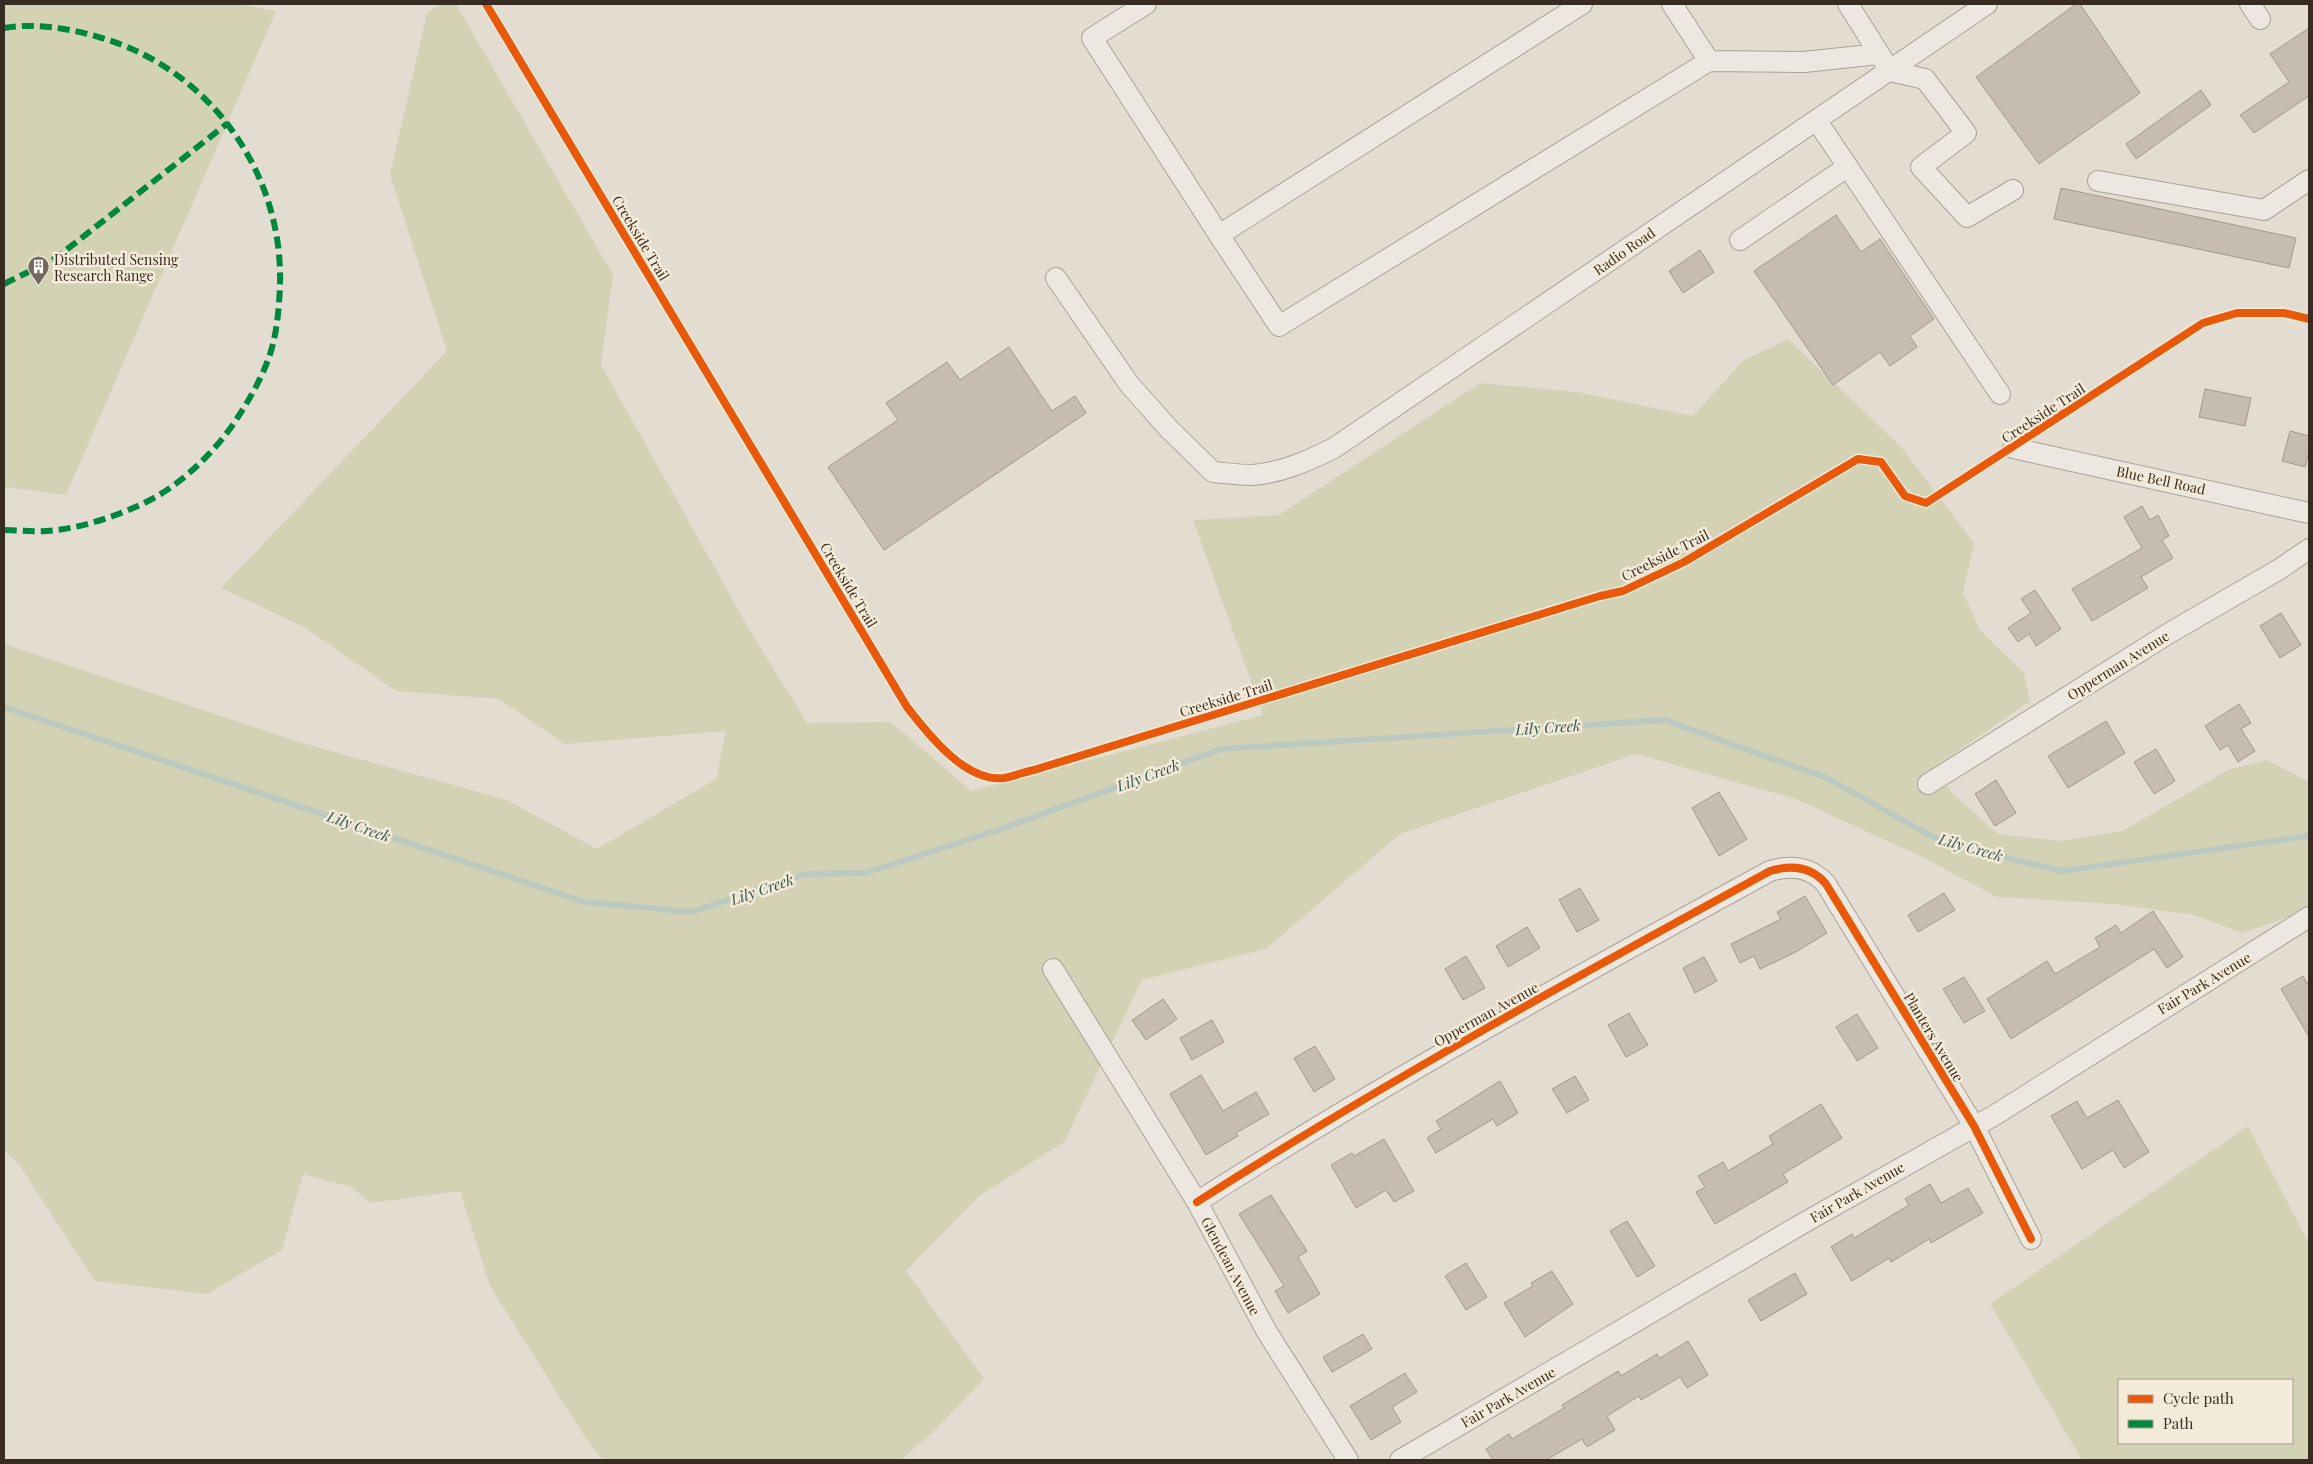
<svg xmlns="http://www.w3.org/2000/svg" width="2313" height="1464" font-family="'Playfair Display',serif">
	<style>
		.green { fill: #d3d2b5; fill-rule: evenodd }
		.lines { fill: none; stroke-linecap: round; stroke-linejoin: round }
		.stream { stroke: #bbc9c0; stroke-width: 6 }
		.building { fill: #c7bcb2; stroke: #a49990 }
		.minor-casing { stroke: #a9a299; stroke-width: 22 }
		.minor { stroke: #ece8e1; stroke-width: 20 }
		.quiet { stroke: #00873e; stroke-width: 6; stroke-dasharray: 12 6; stroke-linecap: butt }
		.cycleway-casing { stroke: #f3ead8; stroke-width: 11 }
		.cycleway { stroke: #e8590c; stroke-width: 8 }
		.labels { text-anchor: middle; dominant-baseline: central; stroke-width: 5; stroke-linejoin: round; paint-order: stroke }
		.street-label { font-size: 14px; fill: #382b21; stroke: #f3ead8 }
		.poi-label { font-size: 14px; fill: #382b21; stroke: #f3ead8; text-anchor: start }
		.water-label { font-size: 15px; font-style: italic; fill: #325652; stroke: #f3ead8 }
	</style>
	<rect width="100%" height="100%" fill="#e3ddd1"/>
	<path class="green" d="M4 4H238L276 11 66 495 4 487Z
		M440 4H456L613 275 601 365 752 634 807 723 891 722 971 791 1263 715 1193 520 1279 515 1480 383 1577 392 1693 416 1743 361 1788 339 1901 447 1974 543 1963 593 1980 630 2024 673 2030 701 1935 767 1952 793 1998 834 2061 841 2122 831 2230 769 2267 760 2309 782V910L2242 933 2194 915 2113 904 1997 897 1922 857 1796 799 1636 754 1400 834 1266 949 1142 980 1064 1142 979 1196 906 1271 984 1379 932 1433 901 1460H603L585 1437 490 1286 460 1191 371 1203 351 1187 303 1174 282 1250 207 1294 95 1281 18 1163 4 1151V644L299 742 507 800 597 849 716 779 726 731 565 744 499 699 396 691 304 627 221 588 447 351 390 175 427 13Z
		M2248 1126 2309 1244V1460H2082L1990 1304ZM2119 1380H2292V1443H2119Z"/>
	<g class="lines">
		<path class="stream" d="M4 707 584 902 692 912 805 874 865 873 998 830 1221 749 1664 720 1827 778 1944 843 2062 871 2309 836"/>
	</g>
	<path class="building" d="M2076 4H2080L2140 93 2039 164 1976 77Z
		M2309 28V96L2254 133 2240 115 2289 82 2270 54Z
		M2201 90 2211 105 2136 159 2126 144Z
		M2061 188 2296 238 2289 268 2054 219Z
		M1836 215 1861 252 1880 239 1934 319 1910 336 1917 347 1890 366 1880 352 1833 385 1754 271Z
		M1700 250 1714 272 1683 293 1669 271Z
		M1009 347 1052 411 1075 396 1086 413 884 550 828 467 898 420 886 403 947 362 960 380Z
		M2205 389 2251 398 2245 426 2199 417Z
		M2290 431 2309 436V452L2305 467 2282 461Z
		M2142 506 2150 520 2158 515 2169 536 2162 540 2173 558 2141 577 2148 588 2092 621 2072 589 2142 548 2124 517Z
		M2035 590 2061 629 2036 646 2029 634 2018 642 2008 628 2031 613 2021 599Z
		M2281 613 2301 645 2280 658 2260 626Z
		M2239 704 2251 723 2241 729 2255 751 2238 762 2228 745 2220 750 2205 726Z
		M2106 721 2125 753 2068 788 2048 756Z
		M2156 749 2175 781 2154 794 2134 762Z
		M1996 780 2016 813 1995 826 1975 794Z
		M1719 792 1747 839 1719 856 1692 808Z
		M1580 888 1599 920 1577 932 1559 900Z
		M1944 893 1955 910 1918 932 1908 915Z
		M1805 896 1827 933 1794 953 1760 969 1754 956 1740 963 1731 944 1781 919 1777 912Z
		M2153 911 2183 957 2167 968 2154 949 2011 1039 1987 999 2047 961 2055 974 2100 947 2095 938 2116 925 2121 933Z
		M1527 927 1540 948 1508 967 1496 946Z
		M1466 956 1485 988 1463 1000 1445 969Z
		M1704 957 1717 981 1695 993 1683 968Z
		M2303 976 2309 986V1037L2281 989Z
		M1964 977 1985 1011 1964 1023 1943 989Z
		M1163 999 1177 1019 1146 1040 1132 1020Z
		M1629 1013 1648 1045 1626 1057 1608 1025Z
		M1857 1014 1878 1048 1857 1061 1836 1027Z
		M1212 1020 1224 1042 1192 1060 1180 1038Z
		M1315 1046 1335 1079 1314 1092 1294 1058Z
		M1201 1075 1223 1111 1256 1092 1269 1114 1236 1133 1238 1136 1206 1155 1170 1094Z
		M1575 1076 1589 1100 1567 1113 1552 1089Z
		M1500 1081 1518 1113 1497 1126 1493 1119 1436 1153 1427 1138 1441 1129 1436 1121Z
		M2118 1100 2149 1152 2124 1168 2113 1150 2082 1169 2051 1116 2077 1101 2087 1118Z
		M1821 1104 1842 1138 1783 1174 1788 1182 1715 1224 1696 1192 1705 1187 1698 1176 1723 1162 1728 1171 1773 1144 1769 1136Z
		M1384 1139 1414 1191 1394 1202 1386 1190 1356 1208 1331 1165 1352 1153 1354 1156Z
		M1930 1184 1941 1203 1968 1188 1983 1213 1931 1243 1929 1239 1891 1262 1889 1258 1852 1281 1831 1247 1852 1234 1854 1238 1909 1205 1905 1199Z
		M1271 1195 1307 1251 1298 1257 1320 1294 1288 1313 1275 1291 1284 1286 1239 1214Z
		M1627 1221 1655 1266 1637 1277 1610 1231Z
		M1466 1263 1487 1297 1466 1310 1445 1276Z
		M1552 1271 1573 1304 1525 1337 1504 1303 1533 1286 1531 1283Z
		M1795 1273 1807 1294 1761 1321 1748 1300Z
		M1363 1334 1372 1349 1332 1372 1323 1357Z
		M1688 1341 1708 1375 1687 1388 1680 1377 1641 1400 1639 1396 1607 1416 1615 1430 1587 1447 1582 1439 1546 1460H1493L1486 1449 1509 1434 1512 1439 1564 1408 1562 1405 1618 1371 1621 1376 1657 1354 1660 1358Z
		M1405 1373 1417 1392 1392 1407 1401 1422 1371 1440 1350 1406Z"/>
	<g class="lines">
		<defs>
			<path id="minor" d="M1146 4 1092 38 1219 235 1582 4
				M1672 4 1709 61 1804 62 1879 54
				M1848 4 1890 71 1925 79 1966 133 1921 167 1967 217 2013 190
				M2250 4 2260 19
				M1817 121 2000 394
				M2098 181 2264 210 2309 180
				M1219 235 1279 326 1709 61
				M1740 240 1847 167
				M1056 278 1129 384 1169 429 1213 472C1225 473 1239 475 1252 475 1281 473 1308 461 1334 448L1987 4
				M2013 448 2309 513
				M1928 784 2171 632 2278 570 2309 549
				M1053 969 1197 1202 1267 1332 1348 1460
				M1197 1202C1383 1083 1576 977 1770 871 1790 865 1811 866 1826 884L1974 1126 2031 1239
				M1400 1460 1800 1225 1995 1115 2309 917"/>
		</defs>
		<use href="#minor" class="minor-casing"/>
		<use href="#minor" class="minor"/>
		<path class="quiet" d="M4 28C44 21 95 33 132 49 224 90 283 184 280 285 279 309 277 336 268 360 259 384 246 405 232 426 209 458 176 489 140 505 111 518 78 529 46 531 32 532 18 530 4 530
			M4 284 56 258 228 123"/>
		<defs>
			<path id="cycleway" d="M486 4 907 707C928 734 966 783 1004 778 1014 776 1024 772 1034 770L1600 596 1623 591 1684 562 1858 459 1881 462 1905 496 1926 503 2203 323 2237 313H2284L2309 319
				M1197 1202C1383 1083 1576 977 1770 871 1790 865 1811 866 1826 884L1974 1126 2031 1239"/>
		</defs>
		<use href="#cycleway" class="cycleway-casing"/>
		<use href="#cycleway" class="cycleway"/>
	</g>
	<defs>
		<symbol id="building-pin" viewBox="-11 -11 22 30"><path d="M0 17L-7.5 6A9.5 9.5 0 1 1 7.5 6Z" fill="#74695f" stroke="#f3ead8"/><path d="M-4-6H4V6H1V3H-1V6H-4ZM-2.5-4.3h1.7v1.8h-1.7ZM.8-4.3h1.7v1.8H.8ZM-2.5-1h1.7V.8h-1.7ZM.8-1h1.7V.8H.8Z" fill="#fff"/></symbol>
	</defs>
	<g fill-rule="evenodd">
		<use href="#building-pin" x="26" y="254" width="25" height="34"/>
	</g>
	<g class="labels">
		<g class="street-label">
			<text transform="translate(641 238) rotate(59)">Creekside Trail</text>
			<text transform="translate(1624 251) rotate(-35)">Radio Road</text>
			<text transform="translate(2043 413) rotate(-33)">Creekside Trail</text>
			<text transform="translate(2161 480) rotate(12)">Blue Bell Road</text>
			<text transform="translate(1665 555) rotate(-27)">Creekside Trail</text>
			<text transform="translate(849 585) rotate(59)">Creekside Trail</text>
			<text transform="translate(2118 665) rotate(-32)">Opperman Avenue</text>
			<text transform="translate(1226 698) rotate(-17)">Creekside Trail</text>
			<text transform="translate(2204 983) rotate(-31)">Fair Park Avenue</text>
			<text transform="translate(1486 1014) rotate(-29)">Opperman Avenue</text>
			<text transform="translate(1934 1037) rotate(59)">Planters Avenue</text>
			<text transform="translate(1857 1192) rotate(-30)">Fair Park Avenue</text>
			<text transform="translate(1231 1266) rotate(62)">Glendean Avenue</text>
			<text transform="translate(1508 1397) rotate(-30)">Fair Park Avenue</text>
		</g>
		<g class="poi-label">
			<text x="54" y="259">Distributed Sensing<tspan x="54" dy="16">Research Range</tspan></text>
		</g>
		<g class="water-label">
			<text transform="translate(1548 727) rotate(-4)">Lily Creek</text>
			<text transform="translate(1148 775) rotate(-20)">Lily Creek</text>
			<text transform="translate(359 826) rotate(19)">Lily Creek</text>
			<text transform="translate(1971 847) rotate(16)">Lily Creek</text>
			<text transform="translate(762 889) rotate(-19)">Lily Creek</text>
		</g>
	</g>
	<rect width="2313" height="1464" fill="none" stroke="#382b21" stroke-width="10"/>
	<rect x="2118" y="1379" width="175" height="65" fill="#f3ead8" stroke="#a89e8f"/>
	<rect x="2128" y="1395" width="25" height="8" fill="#e8590c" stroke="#a89e8f"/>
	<text x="2163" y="1404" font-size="15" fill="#382b21">Cycle path</text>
	<rect x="2128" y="1420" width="25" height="8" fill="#00873e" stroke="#a89e8f"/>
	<text x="2163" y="1429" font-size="15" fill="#382b21">Path</text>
</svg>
